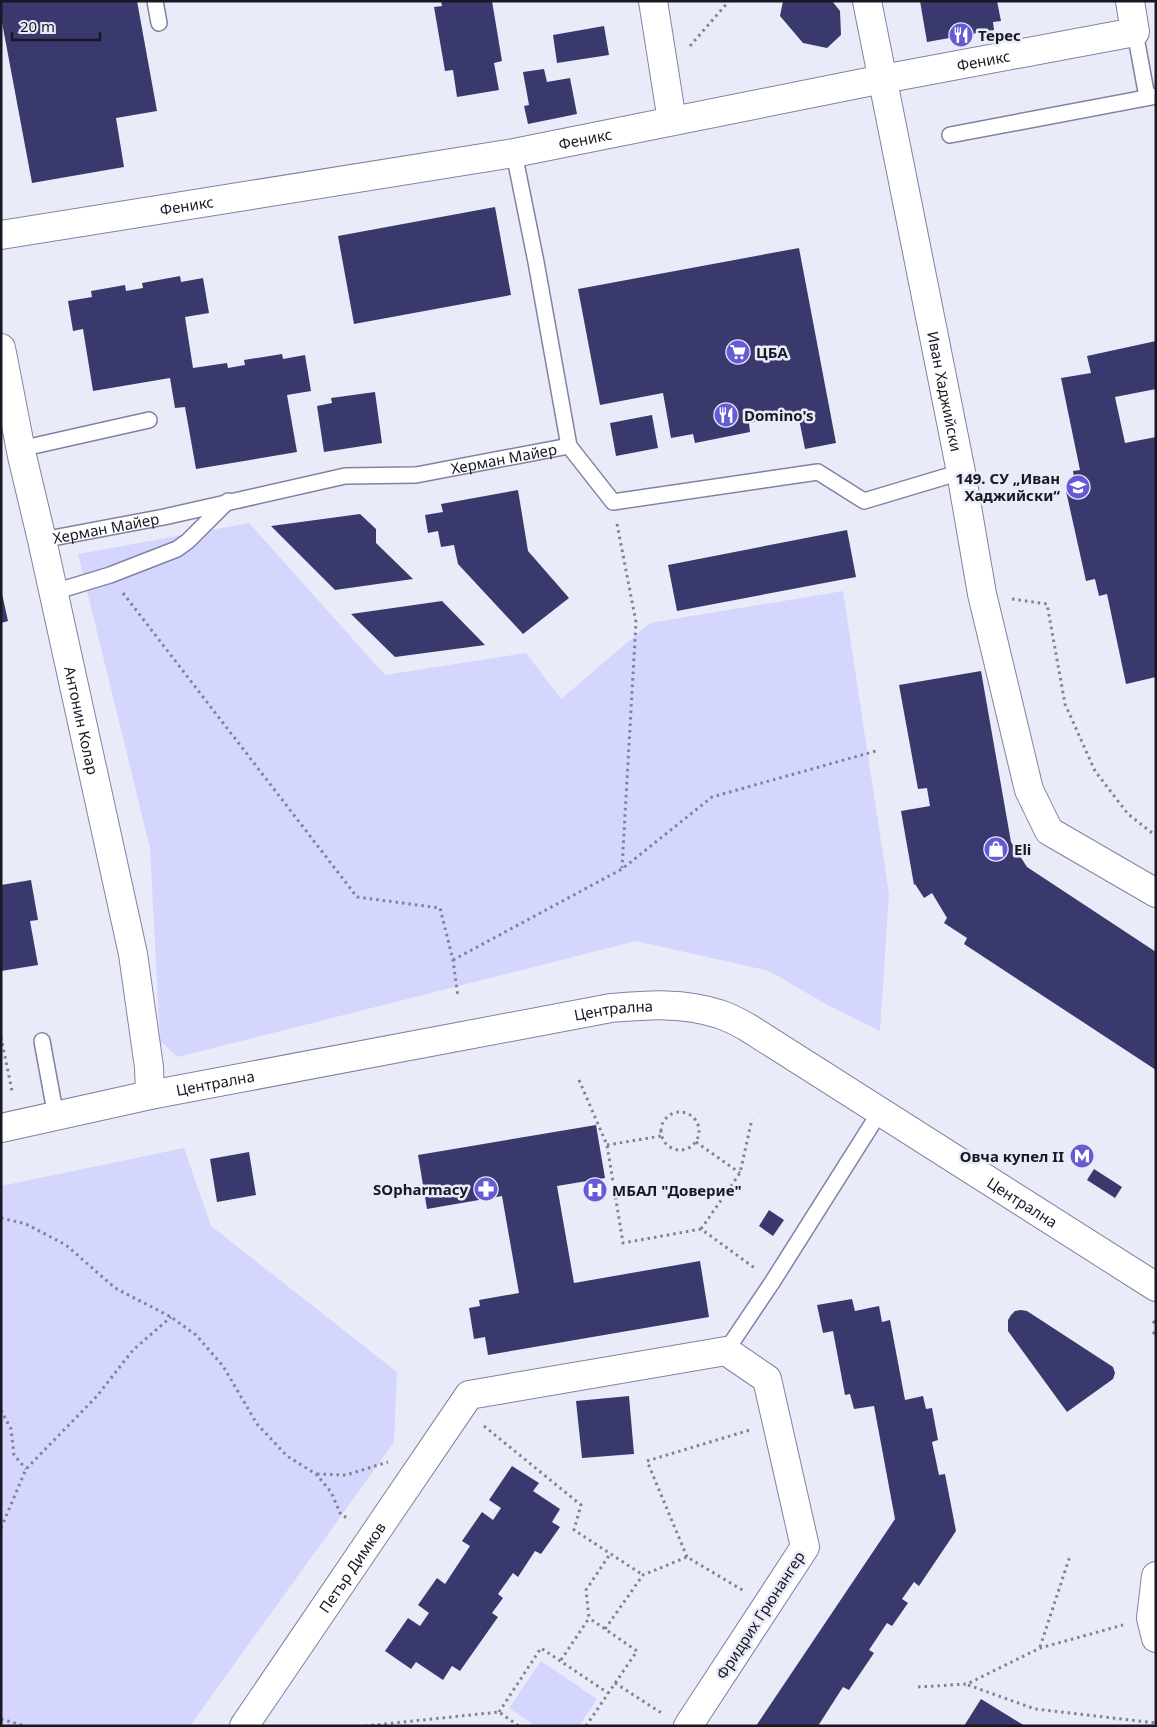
<svg xmlns="http://www.w3.org/2000/svg" width="1157" height="1727" font-family="'Noto Sans',sans-serif">
	<style>
		.green { fill: #d4d6fe }
		.building { fill: #3a396e }
		.lines { fill: none; stroke-linecap: round; stroke-linejoin: round }
		.service-casing { stroke: #8182a3; stroke-width: 18 }
		.minor-casing { stroke: #8182a3; stroke-width: 30 }
		.path { stroke: #828290; stroke-width: 3; stroke-dasharray: 2.5 4; stroke-linecap: butt }
		.service { stroke: #fff; stroke-width: 15 }
		.minor { stroke: #fff; stroke-width: 28 }
		.labels { text-anchor: middle; dominant-baseline: central; stroke-width: 5; stroke-linejoin: round; paint-order: stroke }
		.poi-label { font-size: 15px; font-weight: bold; fill: #181825; stroke: #eaebf9; text-anchor: start }
		.street-label { font-size: 15px; fill: #181825; stroke: #eaebf9 }
	</style>
	<rect width="100%" height="100%" fill="#eaebf9"/>
	<path class="green" d="M249 523 385 675 526 653 561 699 650 623 843 591 889 894 880 1031 829 1006 769 971 636 941 178 1057 160 1041 150 848 78 554Z
		M184 1148 211 1226 397 1372 394 1442 190 1726H1V1186Z
		M541 1661 597 1699 579 1726H535L509 1708Z"/>
	<path class="building" d="M1 1H137L157 111 116 118 124 167 32 183 1 17Z
		M441 1H492L502 61 494 63 499 90 457 97 453 70 445 71 434 7 442 6Z
		M783 1H832L840 11 841 35 827 48 803 43 780 16Z
		M920 1H997L1001 21 993 22 994 30 927 42Z
		M604 26 609 55 557 63 553 35Z
		M544 69 547 82 570 78 577 114 528 124 524 106 529 105 523 72Z
		M495 207 511 295 354 324 338 236Z
		M799 248 836 443 805 449 798 414 749 423 750 432 695 443 693 434 671 438 663 393 600 405 578 289Z
		M180 276 181 282 203 278 209 313 185 317 193 368 227 363 228 368 245 365 244 360 282 354 283 359 305 355 311 391 287 395 297 452 196 469 185 407 175 408 170 378 93 391 83 329 73 331 68 301 92 297 91 291 125 285 126 291 143 288 142 283Z
		M1156 341V389L1115 397 1125 443 1156 437V677L1126 684 1107 594 1099 596 1095 579 1086 581 1066 491 1076 489 1073 471 1080 470 1061 378 1091 373 1087 356Z
		M375 392 382 443 324 452 317 406 332 403 331 398Z
		M652 415 658 448 616 456 610 423Z
		M518 490 528 551 569 598 523 634 458 564 454 545 441 547 438 531 428 533 425 515 443 512 441 504Z
		M360 514 376 529V543L413 579 335 590 271 526Z
		M847 530 856 577 677 611 668 565Z
		M1 589 8 621 1 623Z
		M442 601 485 645 395 657 351 614Z
		M981 671 1011 842 1027 867 1156 952V1070L964 944 967 938 944 923 947 918 932 893 924 898 915 884 914 885 901 811 930 806 927 788 918 789 899 685Z
		M31 880 38 920 30 921 38 965 1 971V885Z
		M596 1125 605 1178 557 1186 574 1283 700 1261 709 1317 488 1355 485 1337 474 1339 469 1308 480 1306 479 1300 519 1293 502 1196 427 1209 418 1155Z
		M249 1152 256 1195 217 1202 210 1159Z
		M1094 1169 1122 1187 1115 1198 1087 1180Z
		M769 1210 784 1220 773 1236 759 1226Z
		M852 1299 855 1311 879 1306 882 1322 890 1320 905 1400 923 1396 926 1409 932 1408 938 1440 932 1442 939 1475 945 1474 956 1531 919 1586 914 1582 902 1599 908 1603 892 1626 887 1623 869 1650 874 1653 849 1690 843 1687 818 1726H756L895 1519 874 1406 854 1409 850 1394 845 1395 833 1331 823 1333 817 1305Z
		M1021 1310 1027 1311 1113 1367 1115 1373 1113 1379 1067 1412 1008 1331V1320L1011 1315 1015 1311Z
		M629 1396 634 1454 582 1458 576 1401Z
		M512 1466 539 1483 533 1491 560 1509 552 1522 560 1527 541 1554 535 1551 518 1577 513 1573 498 1594 503 1598 492 1613 498 1617 460 1671 452 1666 443 1680 416 1662 411 1669 385 1651 408 1618 420 1626 429 1613 418 1605 437 1578 445 1584 470 1546 462 1541 482 1512 493 1520 501 1508 489 1500Z
		M981 1699 1025 1726H964Z"/>
	<g class="lines">
		<defs>
			<g id="service">
				<path d="M155 1 159 23"/>
				<path d="M1135 32 1147 97"/>
				<path d="M950 135 1156 96"/>
				<path d="M514 153 536 262 569 446 613 502 818 472 864 501 961 472"/>
				<path d="M20 449 149 420"/>
				<path id="s1" d="M42 540 164 517 345 476 416 475 569 446"/>
				<path d="M54 592 110 575 177 549 188 541 228 501"/>
				<path d="M42 1041 56 1117"/>
				<path d="M726 1351 773 1281 881 1110"/>
			</g>
			<g id="minor">
				<path d="M653 1 672 121"/>
				<path id="s2" d="M867 1 961 472 982 594 1029 790 1049 831 1156 893"/>
				<path id="s3" d="M1 235 514 153 883 79 1135 32 1130 1"/>
				<path id="s4" d="M1 348 22 456 42 540 133 954 149 1067 150 1095"/>
				<path id="s5" d="M1 1128 150 1095 611 1008C648 1005 683 1002 719 1014 729 1017 738 1022 747 1027L1156 1287"/>
				<path d="M1156 1576 1151 1618 1156 1638"/>
				<path id="s6" d="M244 1726 469 1395 726 1351 767 1379 805 1547 688 1726"/>
			</g>
		</defs>
		<use href="#service" class="service-casing"/>
		<use href="#minor" class="minor-casing"/>
		<path class="path" d="M690 46 729 1
			M617 524 636 622 622 868
			M123 593 357 897 440 908 453 960 458 997
			M1012 599 1047 604 1065 704 1095 771 1128 814 1156 836
			M453 960 622 869 712 797 876 751
			M1 1037 12 1091
			M579 1080 607 1145 623 1243 701 1229 756 1269
			M661 1131a19 19 0 1 1 38 0a19 19 0 1 1-38 0Z
			M696 1142 740 1173
			M607 1145 661 1136
			M1 1218 26 1224 66 1245 115 1288 171 1317 196 1335 223 1366 257 1424 287 1456 316 1474 331 1492 341 1515 350 1519
			M701 1229 740 1173 752 1119
			M1153 1321 1156 1325
			M1153 1334 1156 1330
			M1 1410 11 1429 14 1455 26 1469
			M484 1426 581 1505 574 1530 643 1575
			M317 1474 346 1475 388 1462
			M1 1528 26 1469 97 1396 133 1350 171 1317
			M687 1557 647 1461 750 1430
			M605 1629 643 1575 687 1557 744 1591
			M1040 1647 1070 1556
			M561 1660 589 1618 586 1590 610 1554
			M615 1683 663 1714
			M968 1685 1035 1709 1156 1723
			M918 1687 967 1684 1040 1648 1123 1625
			M499 1712 541 1648 608 1693
			M1 1719 25 1726
			M365 1726 499 1712 519 1726
			M586 1726 637 1651 589 1618"/>
		<use href="#service" class="service"/>
		<use href="#minor" class="minor"/>
	</g>
	<defs>
		<symbol id="restaurant-disc" viewBox="-11 -11 22 22"><circle r="9.5" fill="#655bd4" stroke="#eaebf9"/><path d="M-5-6h1v4h1v-4h1v4h1v-4h1v5L-1.5 .5V6h-2V.5L-5-1ZM5-6V6H3V1.5H1.5Q1.5-4 5-6Z" fill="#fff"/></symbol>
		<symbol id="supermarket-disc" viewBox="-11 -11 22 22"><circle r="9.5" fill="#655bd4" stroke="#eaebf9"/><path d="M-6-5.5h2.5l.6 2H6L4.5 2H-2.5L-4.4-4H-6ZM-1.5 3.2a1.3 1.3 0 1 0 .1 0ZM3 3.2a1.3 1.3 0 1 0 .1 0Z" fill="#fff"/></symbol>
		<symbol id="school-disc" viewBox="-11 -11 22 22"><circle r="9.5" fill="#655bd4" stroke="#eaebf9"/><path d="M0-5L7-2L0 1L-7-2ZM-4 1L0 2.5L4 1V4Q0 6-4 4Z" fill="#fff"/></symbol>
		<symbol id="shop-disc" viewBox="-11 -11 22 22"><circle r="9.5" fill="#655bd4" stroke="#eaebf9"/><path d="M-5-2.5h2.3a2.7 3.5 0 0 1 5.4 0H5L5.5 6h-11ZM-1.5-2.5h3a1.5 2.3 0 0 0-3 0Z" fill="#fff"/></symbol>
		<symbol id="metro-disc" viewBox="-11 -11 22 22"><circle r="9.5" fill="#655bd4" stroke="#eaebf9"/><path d="M-5.5 5V-5H-3L0 0L3-5H5.5V5H3V-.5L0 4L-3-.5V5Z" fill="#fff"/></symbol>
		<symbol id="pharmacy-disc" viewBox="-11 -11 22 22"><circle r="9.5" fill="#655bd4" stroke="#eaebf9"/><path d="M-2-6h4v4h4v4h-4v4h-4v-4h-4v-4h4Z" fill="#fff"/></symbol>
		<symbol id="hospital-disc" viewBox="-11 -11 22 22"><circle r="9.5" fill="#655bd4" stroke="#eaebf9"/><path d="M-5-5h3v3.5h4V-5h3V5h-3V1.5h-4V5h-3Z" fill="#fff"/></symbol>
	</defs>
	<g fill-rule="evenodd">
		<use href="#restaurant-disc" x="947" y="21" width="28" height="28"/>
		<use href="#supermarket-disc" x="724" y="338" width="28" height="28"/>
		<use href="#restaurant-disc" x="712" y="401" width="28" height="28"/>
		<use href="#school-disc" x="1064" y="473" width="28" height="28"/>
		<use href="#shop-disc" x="982" y="835" width="28" height="28"/>
		<use href="#metro-disc" x="1068" y="1142" width="28" height="28"/>
		<use href="#pharmacy-disc" x="472" y="1175" width="28" height="28"/>
		<use href="#hospital-disc" x="581" y="1176" width="28" height="28"/>
	</g>
	<g class="labels">
		<g class="poi-label">
			<text x="978" y="35">Терес</text>
			<text x="756" y="352">ЦБА</text>
			<text x="744" y="415">Domino's</text>
			<text x="1060" y="478" text-anchor="end">149. СУ „Иван<tspan x="1060" dy="17">Хаджийски“</tspan></text>
			<text x="1014" y="849">Eli</text>
			<text x="1064" y="1156" text-anchor="end">Овча купел II</text>
			<text x="468" y="1189" text-anchor="end">SOpharmacy</text>
			<text x="612" y="1190">МБАЛ "Доверие"</text>
		</g>
		<g class="street-label">
			<text stroke="none"><textPath href="#s3" startOffset="998">Феникс</textPath></text>
			<text stroke="none"><textPath href="#s3" startOffset="592">Феникс</textPath></text>
			<text stroke="none"><textPath href="#s3" startOffset="188">Феникс</textPath></text>
			<text stroke="none"><textPath href="#s2" startOffset="398">Иван Хаджийски</textPath></text>
			<text stroke="none"><textPath href="#s1" startOffset="470">Херман Майер</textPath></text>
			<text stroke="none"><textPath href="#s1" startOffset="65">Херман Майер</textPath></text>
			<text stroke="none"><textPath href="#s4" startOffset="381">Антонин Колар</textPath></text>
			<text stroke="none"><textPath href="#s5" startOffset="624">Централна</textPath></text>
			<text stroke="none"><textPath href="#s5" startOffset="219">Централна</textPath></text>
			<text stroke="none"><textPath href="#s5" startOffset="1088">Централна</textPath></text>
			<text stroke="none"><textPath href="#s6" startOffset="192">Петър Димков</textPath></text>
			<text transform="translate(760 1615) rotate(-57)">Фридрих Грюнангер</text>
		</g>
	</g>
	<rect width="1157" height="1727" fill="none" stroke="#181825" stroke-width="5"/>
	<path d="M12 32v8h88v-8" fill="none" stroke="#181825" stroke-width="2.5"/>
	<text x="20" y="32" font-size="15" fill="#181825" stroke="#eaebf9" stroke-width="4" paint-order="stroke">20 m</text>
</svg>
